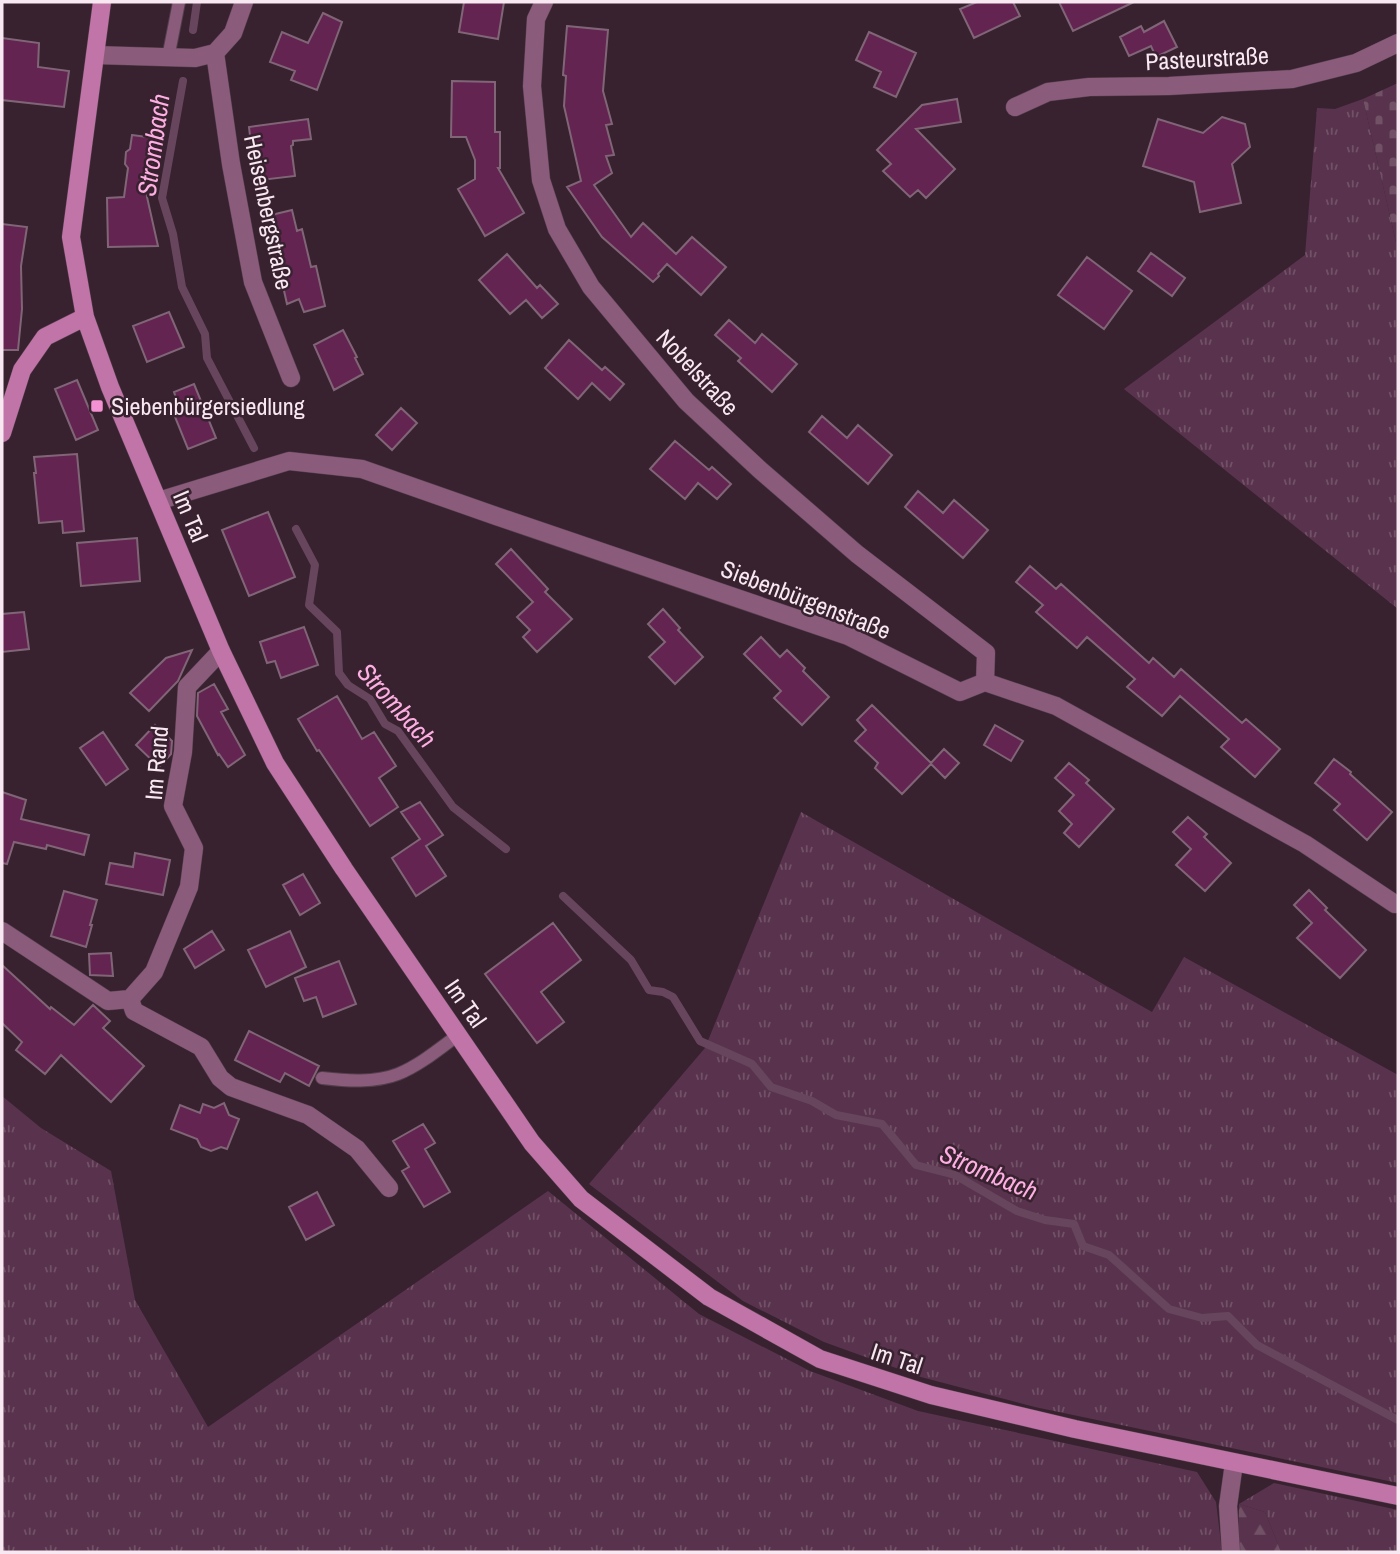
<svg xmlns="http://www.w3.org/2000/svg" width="1400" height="1554" font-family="'Archivo Narrow',sans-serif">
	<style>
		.grass { fill: url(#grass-tufts) }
		.forest { fill: url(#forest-firs) }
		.cemetery { fill: url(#cemetery-stones) }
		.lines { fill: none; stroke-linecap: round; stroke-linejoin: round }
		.stream { stroke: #67465d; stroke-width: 8 }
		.building { fill: #632451; stroke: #806576; stroke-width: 2 }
		.lane-casing { stroke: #533e4b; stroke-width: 14 }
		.street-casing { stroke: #533e4b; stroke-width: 19 }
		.secondary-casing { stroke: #533e4b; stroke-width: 19 }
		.lane { stroke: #8a5b7a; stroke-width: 12 }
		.street { stroke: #8a5b7a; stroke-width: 18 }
		.secondary { stroke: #c074a7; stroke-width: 18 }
		.poi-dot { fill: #f491d3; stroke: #382230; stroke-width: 2.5 }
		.labels { text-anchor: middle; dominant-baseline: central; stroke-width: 5; stroke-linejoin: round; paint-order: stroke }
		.street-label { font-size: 24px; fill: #f8e8f1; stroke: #382230 }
		.poi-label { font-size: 24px; fill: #f8e8f1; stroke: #382230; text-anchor: start }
		.water-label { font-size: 26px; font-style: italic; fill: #fdafe2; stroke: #382230 }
	</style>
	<defs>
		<pattern id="grass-tufts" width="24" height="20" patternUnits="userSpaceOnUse" patternTransform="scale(1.75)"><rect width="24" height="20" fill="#59334d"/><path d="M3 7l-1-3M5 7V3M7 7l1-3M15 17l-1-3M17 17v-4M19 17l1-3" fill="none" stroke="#725167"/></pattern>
		<pattern id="forest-firs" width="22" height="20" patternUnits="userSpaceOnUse" patternTransform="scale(1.75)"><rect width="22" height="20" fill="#59334d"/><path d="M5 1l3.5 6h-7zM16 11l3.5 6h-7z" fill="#725167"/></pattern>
		<pattern id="cemetery-stones" width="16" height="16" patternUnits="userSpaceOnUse" patternTransform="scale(1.75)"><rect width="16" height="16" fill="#59334d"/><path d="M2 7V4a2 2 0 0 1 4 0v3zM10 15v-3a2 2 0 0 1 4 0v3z" fill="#725167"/></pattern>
	</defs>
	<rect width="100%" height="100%" fill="#382230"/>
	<path class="grass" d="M1363 99 1398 251V609L1124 389 1305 255 1317 108 1335 109Z
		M801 812 1152 1012 1184 957 1398 1075V1483L1035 1407 921 1377 824 1342 743 1301 589 1184 705 1048Z
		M2 1096 41 1128 111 1171 135 1300 208 1427 548 1191 699 1314 810 1371 918 1411 1197 1472 1216 1502 1222 1552H2Z
		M1274 1483 1398 1510V1552H1281L1265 1512 1239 1504Z"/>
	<path class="forest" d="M1239 1504 1265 1512 1281 1552H1240L1238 1549Z"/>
	<path class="cemetery" d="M1398 83V251L1363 99Z"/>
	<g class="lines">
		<path class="stream" d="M193 30 197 2
			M183 81 162 198 173 234 182 287 205 334 207 358 254 448
			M296 529 315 565 309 605 337 632 339 673 348 685 370 699 385 724 398 731 453 807 506 849
			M563 896 631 960 649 990 663 992 673 997 700 1041 752 1064 771 1087 812 1101 836 1115 882 1124 916 1165 955 1175 1017 1211 1045 1220 1074 1224 1083 1246 1109 1255 1169 1309 1202 1318 1228 1316 1257 1345 1398 1420"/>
	</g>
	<path class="building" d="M464 2H504L498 39 459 32Z
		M977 2H1013L1020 16 974 38 960 9Z
		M1059 2H1134L1073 31Z
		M323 13 342 22 317 90 291 80 295 71 270 62 282 32 308 43Z
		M1164 21 1177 47 1156 57 1151 46 1129 56 1120 37 1141 26 1144 32Z
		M567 26 608 30 603 91 612 124 606 125 614 155 606 156 612 173 594 185 631 237 643 223 676 254 692 237 726 267 701 295 667 264 658 274 659 276 653 282 602 237 567 187 581 181 564 106 566 76 563 75Z
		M869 32 916 53 896 97 874 87 881 72 856 60Z
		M2 38 39 43 38 67 69 71 64 107 2 100Z
		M452 81 495 82V132H500V168H498L524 213 485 236 458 189 475 179V160L466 137H451Z
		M957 99 961 122 916 129 955 169 926 198 918 190 910 197 883 171 891 164 877 150 922 105Z
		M1222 117 1245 124 1250 147 1232 164 1241 203 1200 212 1194 182 1143 166 1158 119 1203 133Z
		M308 119 311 139 293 141V145L291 146 295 176 261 180 257 152 252 153 249 127Z
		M132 135 155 138 147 197 158 246 108 247 107 198 124 197 128 168 125 164 126 152 130 149Z
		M292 210 297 231 302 229 311 267 316 266 325 306 304 312 299 299 287 304 275 250 271 251 263 217Z
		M2 224 27 227 21 266 22 309 18 350H2Z
		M1151 253 1185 278 1172 296 1138 271Z
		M507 254 537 288 540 285 558 304 542 318 526 300 510 314 479 280Z
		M1087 257 1132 291 1104 329 1058 295Z
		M169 312 184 347 147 362 133 326Z
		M729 320 755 343 762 334 797 364 772 392 738 361 741 358 715 335Z
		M343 330 357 357 355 358 363 374 334 390 314 345Z
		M569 340 602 370 605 367 624 384 610 400 592 383 578 399 545 368Z
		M77 380 98 430 76 440 55 389Z
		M194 384 216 438 188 449 171 407 178 404 174 392Z
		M401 408 417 423 392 450 376 435Z
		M822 416 847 438 858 425 892 455 868 484 809 432Z
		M675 441 709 470 712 467 731 484 717 499 698 483 685 499 650 469Z
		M77 454 84 531 63 533 62 521 39 523 34 473H36L34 457Z
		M918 491 943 513 954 500 988 530 963 558 905 507Z
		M268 512 295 577 249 596 222 530Z
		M137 538 140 581 81 586 77 543Z
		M511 549 548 589 545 592 572 619 537 652 523 637 530 630 517 617 533 602 496 564Z
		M1030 566 1056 589 1061 584 1149 663 1153 658 1174 677 1181 669 1242 723 1246 719 1280 749 1255 777 1221 747 1229 739 1180 696 1162 716 1127 687 1135 679 1087 637 1077 648 1036 612 1043 605 1016 582Z
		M663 609 680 628 678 630 703 657 675 684 649 657 665 642 648 624Z
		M24 612 29 649 2 652V614Z
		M304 627 318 665 281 678 275 661 267 663 260 642Z
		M761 637 780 657 787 650 805 668 803 671 829 697 802 725 774 698 781 691 744 654Z
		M192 650 178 681 149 711 130 693 166 658Z
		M214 684 228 709 221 712 245 755 228 767 219 754 218 755 197 716 198 693Z
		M337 696 362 739 374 732 396 766 379 778 398 807 370 826 319 750 317 751 298 719Z
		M872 705 931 763 944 749 959 763 945 778 931 764 902 794 875 768 878 763 855 741 866 730 857 720Z
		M155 725 172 741 171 754 159 767 136 745Z
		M995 725 1023 741 1011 761 984 745Z
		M103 732 128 769 106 785 80 748Z
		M1334 759 1351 772 1350 774 1392 812 1367 840 1334 810 1340 804 1315 783Z
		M1069 763 1089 780 1086 783 1114 809 1079 847 1064 833 1072 824 1059 811 1074 795 1055 778Z
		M2 792 26 800 21 819 89 835 84 855 47 845 46 849 14 842 7 864 2 863Z
		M420 802 443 835 426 846 446 876 416 896 392 858 420 839 401 812Z
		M1188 817 1207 834 1204 837 1231 863 1205 891 1176 865 1191 849 1173 832Z
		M135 853 170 860 163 895 106 884 110 863 133 867Z
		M303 874 320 903 300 915 283 885Z
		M1309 890 1327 908 1325 910 1366 950 1340 978 1297 938 1312 923 1294 905Z
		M64 891 97 900 90 925H92L86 947 51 936Z
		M553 923 581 960 541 992 564 1022 537 1043 485 974Z
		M212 931 224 950 195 968 184 949Z
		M290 931 306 967 266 987 248 950Z
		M111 953 113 976 90 975 89 954Z
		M339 961 356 1004 323 1017 316 997 304 1001 295 978Z
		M2 965 50 1009 51 1007 74 1025 93 1005 110 1021 103 1028 144 1066 111 1102 61 1055 45 1074 16 1050 22 1042 2 1023Z
		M249 1031 319 1066 309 1086 285 1073 280 1082 235 1060Z
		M224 1103 229 1115 239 1119 227 1149 221 1147 211 1151 201 1147 197 1139 171 1129 180 1105 200 1113 203 1104 214 1108Z
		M423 1124 435 1143 425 1149 450 1192 424 1207 402 1171 409 1167 393 1141Z
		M317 1192 334 1225 306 1240 289 1207Z"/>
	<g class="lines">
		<defs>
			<path id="lane" d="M168 58 179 2
				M322 1078C347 1081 375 1083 398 1074 420 1065 439 1049 458 1035"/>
			<path id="street" d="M544 2 536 19 532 86 541 180 557 229 591 287 686 401 759 469 857 554 986 653 985 682
				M215 53 233 33 244 2
				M95 55 195 58 215 53 231 164 253 282 291 378
				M1015 107 1048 92 1089 87 1169 86 1292 79 1356 63 1398 43
				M158 501 289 461 362 469 496 516 848 636 960 692 985 682 1056 706 1305 844 1395 904
				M2 931 108 1001 130 999 134 1011 201 1047 220 1078 231 1087 308 1115 357 1149 389 1188
				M130 999 154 972 189 887 194 848 173 806 183 752 187 687 221 651
				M1231 1552 1228 1506 1234 1463"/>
			<path id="secondary" d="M102 2 71 237 85 317 110 387 221 651 275 763 344 869 532 1143 581 1199 709 1297 820 1359 931 1395 1075 1429 1398 1496
				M2 433 22 370 45 337 85 317"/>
		</defs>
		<use href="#lane" class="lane-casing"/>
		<use href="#street" class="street-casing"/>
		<use href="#secondary" class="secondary-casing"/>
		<use href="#lane" class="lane"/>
		<use href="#street" class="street"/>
		<use href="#secondary" class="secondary"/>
	</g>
	<rect class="poi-dot" x="90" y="399" width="14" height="14" rx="3.5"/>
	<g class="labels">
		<g class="street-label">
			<text transform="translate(1207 58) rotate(-3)">Pasteurstraße</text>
			<text transform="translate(269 212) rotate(78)">Heisenbergstraße</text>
			<text transform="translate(698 372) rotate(47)">Nobelstraße</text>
			<text transform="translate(191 516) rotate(67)">Im Tal</text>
			<text transform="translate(806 599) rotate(21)">Siebenbürgenstraße</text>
			<text transform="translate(156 763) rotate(-85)">Im Rand</text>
			<text transform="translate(466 1003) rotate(55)">Im Tal</text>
			<text transform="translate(897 1358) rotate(18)">Im Tal</text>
		</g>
		<g class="poi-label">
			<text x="111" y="406">Siebenbürgersiedlung</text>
		</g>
		<g class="water-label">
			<text transform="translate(153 145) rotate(-82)">Strombach</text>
			<text transform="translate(397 705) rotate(48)">Strombach</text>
			<text transform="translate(989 1172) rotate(23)">Strombach</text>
		</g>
	</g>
	<rect width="1400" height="1554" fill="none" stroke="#f8e8f1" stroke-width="7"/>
</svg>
